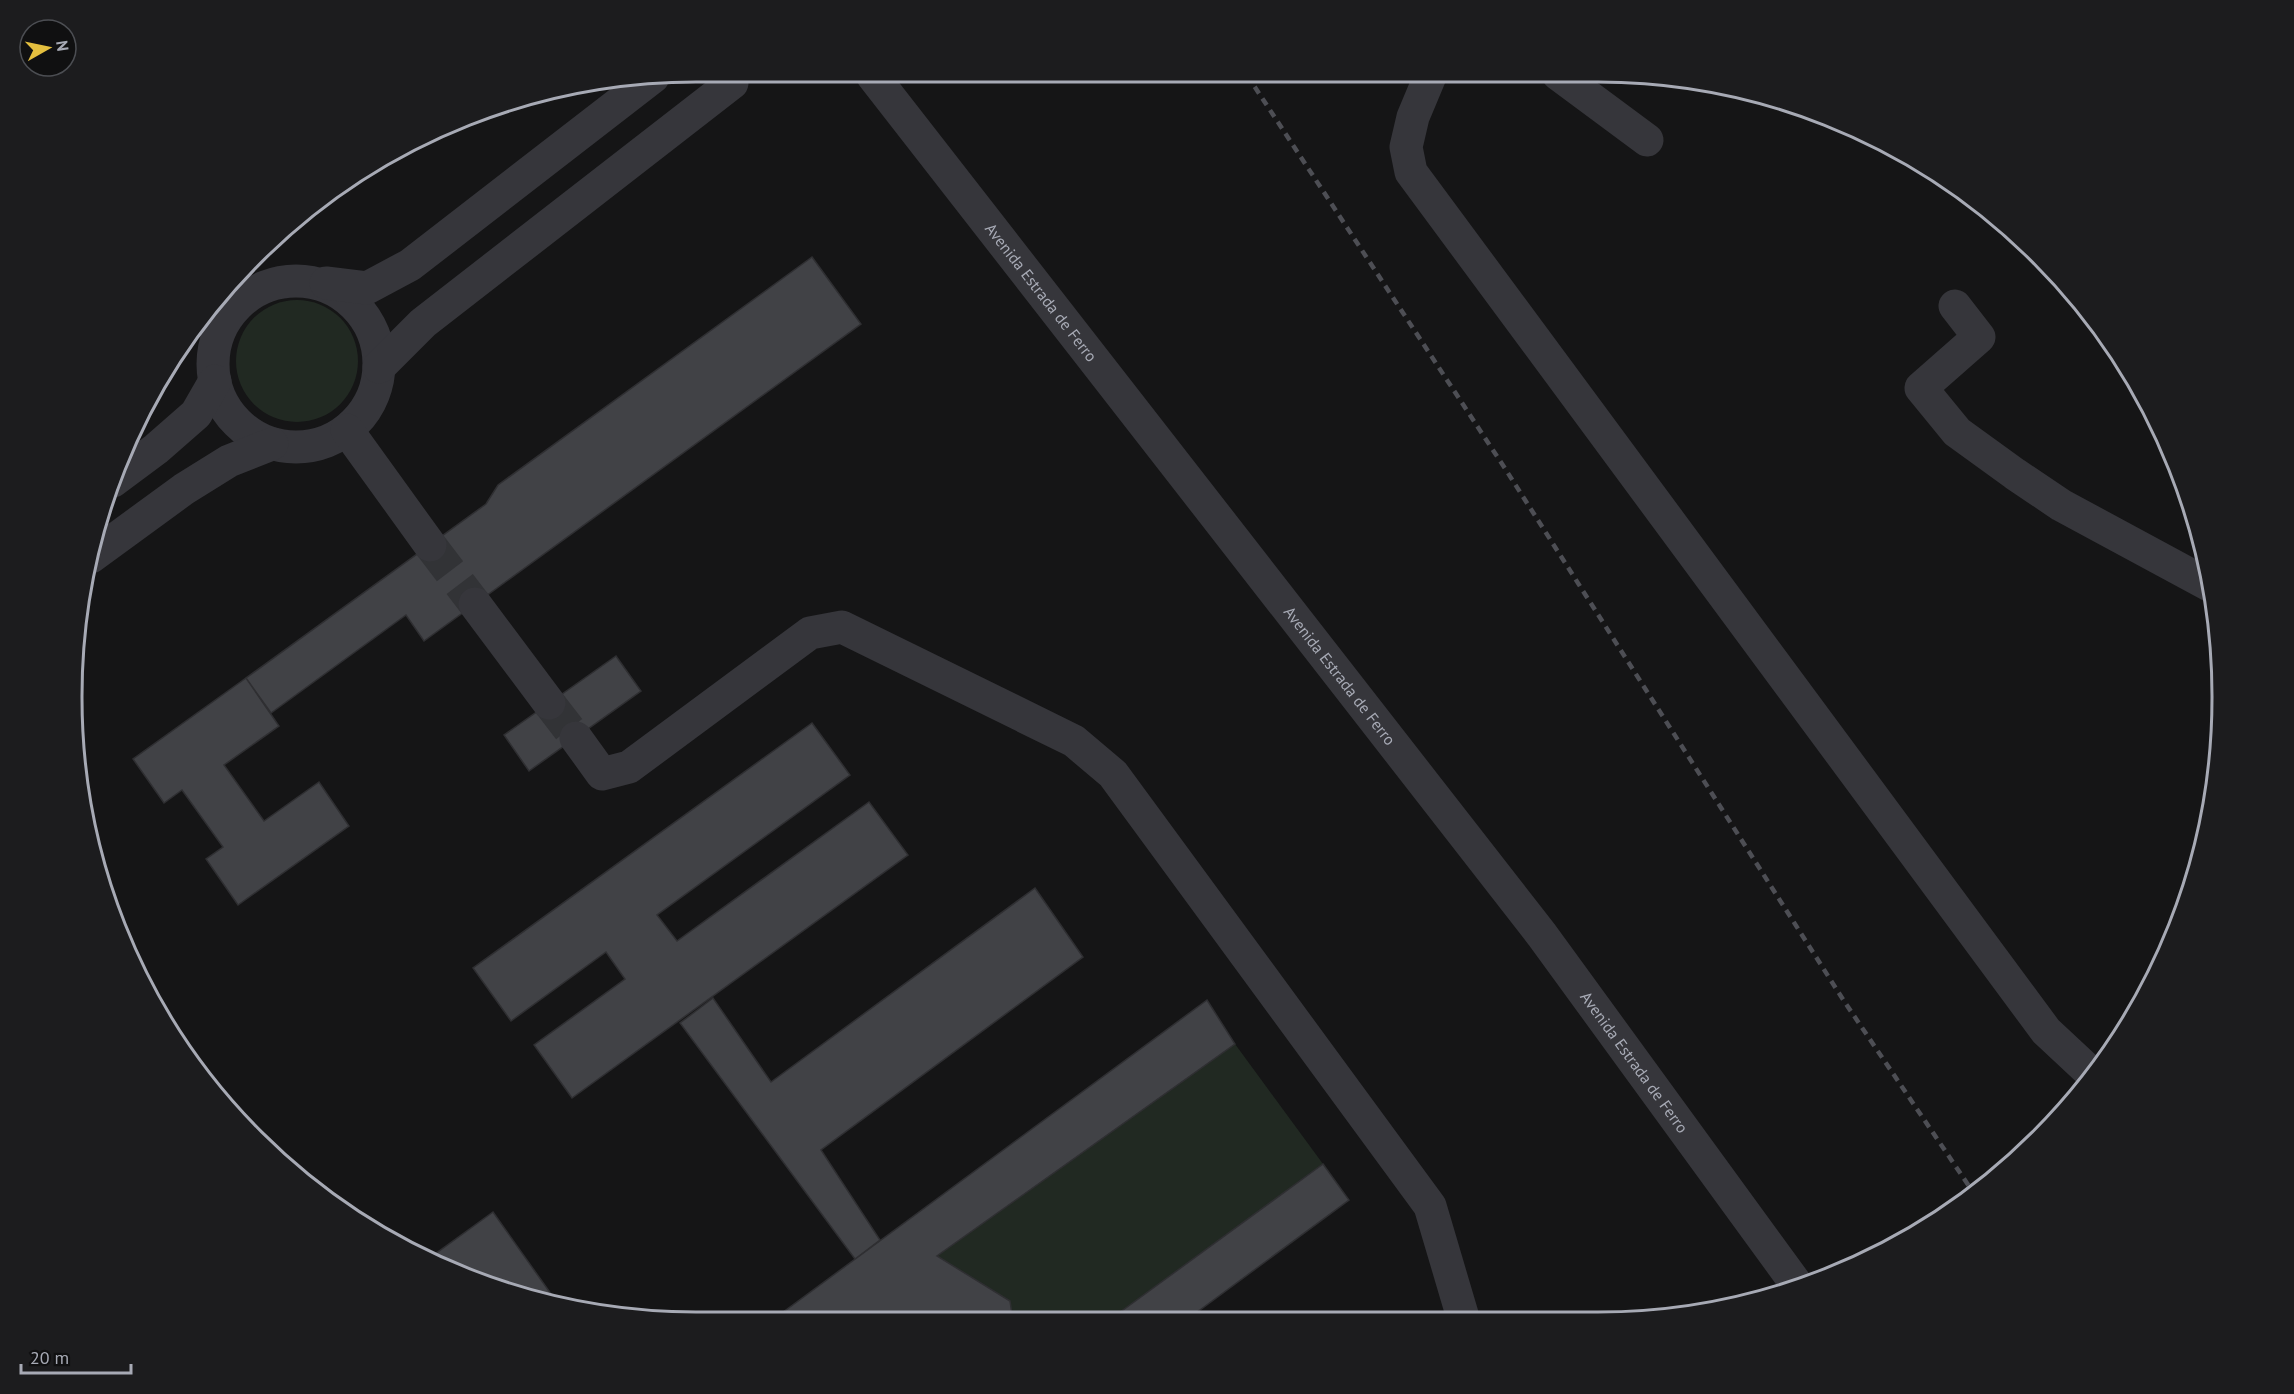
<svg xmlns="http://www.w3.org/2000/svg" width="2294" height="1394" font-family="'PT Sans',sans-serif">
	<style>
		.green { fill: #212922 }
		.building { fill: #414246; stroke: #2f2f32; stroke-width: 1.5 }
		.lines { fill: none; stroke-linecap: round; stroke-linejoin: round }
		.minor-tunnel { stroke: #323336; stroke-width: 33; stroke-dasharray: 33 16; stroke-linecap: butt }
		.minor { stroke: #36363b; stroke-width: 33 }
		.rail { stroke: #4d4e54; stroke-width: 4.5; stroke-dasharray: 8 6; stroke-linecap: butt }
		.labels { text-anchor: middle; dominant-baseline: central; stroke-width: 4.5; stroke-linejoin: round; paint-order: stroke }
		.street-label { font-size: 16px; fill: #a7aab5; stroke: #101011 }
		.rim { fill: none; stroke: #a7aab5; stroke-width: 3 }
	</style>
	<rect width="100%" height="100%" fill="#151516"/>
	<path class="green" d="M236 361a61 61 0 1 1 122 0a61 61 0 1 1-122 0Z
		M1235 1044 1323 1164 1108 1321H1013L1010 1301 937 1256Z"/>
	<path class="building" d="M812 257 861 324 424 641 406 615 271 713 246 678 486 504 498 485Z
		M616 656 641 691 529 771 504 735Z
		M246 678 279 726 224 765 264 821 319 782 349 826 238 905 206 859 223 847 182 790 164 803 133 759Z
		M812 723 850 775 657 915 677 941 869 802 908 855 572 1098 534 1045 625 979 606 952 511 1021 473 968Z
		M1035 888 1083 957 821 1150 880 1240 855 1259 680 1023 713 998 771 1082Z
		M1207 1000 1235 1044 937 1256 1010 1301 1013 1321H852L851 1312 840 1321H771Z
		M1323 1164 1349 1200 1185 1321H1108Z
		M493 1212 556 1301 496 1289 431 1257Z"/>
	<g class="lines">
		<path class="minor-tunnel" d="M430 545 475 604
			M549 703 576 738"/>
		<g class="minor">
			<path d="M1431 74 1413 117 1406 147 1411 172 2046 1031 2091 1073"/>
			<path d="M1558 74 1647 140"/>
			<path id="s1" d="M873 76 1542 935 1797 1285"/>
			<circle cx="296" cy="364" r="83"/>
			<path d="M326 283 367 288 410 265 653 77"/>
			<path d="M1955 306 1979 337 1921 388 1957 432 2015 474 2061 505 2211 586"/>
			<path d="M379 367 423 323 732 83 727 77"/>
			<path d="M347 430 430 545"/>
			<path d="M113 481 156 449 196 414 215 381"/>
			<path d="M91 557 184 489 229 461 272 444"/>
			<path d="M475 604 549 703"/>
			<path d="M576 738 602 774 629 767 810 633 842 627 1074 741 1113 774 1430 1206 1464 1321"/>
		</g>
		<path class="rail" d="M1247 75 1506 470 1844 1001 1973 1192"/>
	</g>
	<g class="labels">
		<g class="street-label">
			<text stroke="none"><textPath href="#s1" startOffset="274">Avenida Estrada de Ferro</textPath></text>
			<text stroke="none"><textPath href="#s1" startOffset="760">Avenida Estrada de Ferro</textPath></text>
			<text stroke="none"><textPath href="#s1" startOffset="1246">Avenida Estrada de Ferro</textPath></text>
		</g>
	</g>
	<path d="M0 0H2294V1394H0ZM696 82H1598A614 614 0 0 1 2212 696V698A614 614 0 0 1 1598 1312H696A614 614 0 0 1 82 698V696A614 614 0 0 1 696 82Z" fill="#1c1c1e" fill-rule="evenodd"/>
	<path class="rim" d="M696 82H1598A614 614 0 0 1 2212 696V698A614 614 0 0 1 1598 1312H696A614 614 0 0 1 82 698V696A614 614 0 0 1 696 82Z"/>
	<g transform="translate(48 48) rotate(81)"><circle r="28" fill="#101011" stroke="#4c4e53" stroke-width="1.5"/>
	<path d="M0-4.5L10 22L0 15L-10 22Z" fill="#e4bf3f"/>
	<text y="-9" font-size="16" font-weight="bold" text-anchor="middle" fill="#a7aab5">N</text>
	</g>
	<path d="M21 1364v9h110v-9" fill="none" stroke="#a7aab5" stroke-width="3"/>
	<text x="30" y="1364" font-size="18" fill="#a7aab5" stroke="#101011" stroke-width="4.5" paint-order="stroke">20 m</text>
</svg>
